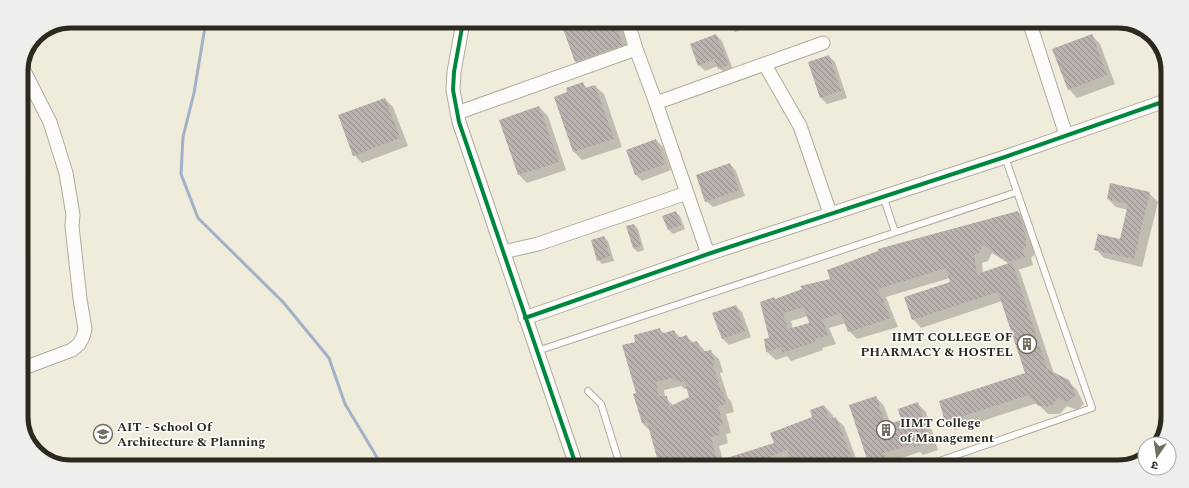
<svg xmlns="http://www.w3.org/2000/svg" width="1189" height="488" font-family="Spectral,'Noto Sans Devanagari',serif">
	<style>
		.shadow { fill: #0003; fill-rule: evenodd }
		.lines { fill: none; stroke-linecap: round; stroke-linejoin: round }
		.stream { stroke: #a0b1c8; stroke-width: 3 }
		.building { fill: url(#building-back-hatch); fill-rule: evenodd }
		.service-casing { stroke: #aeab9f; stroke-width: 8 }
		.minor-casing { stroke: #aeab9f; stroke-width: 15 }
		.service { stroke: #fdfcfa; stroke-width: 6 }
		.minor { stroke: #fdfcfa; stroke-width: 13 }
		.cycleway-casing { stroke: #fff; stroke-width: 6 }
		.cycleway { stroke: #00873e; stroke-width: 4 }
		.labels { text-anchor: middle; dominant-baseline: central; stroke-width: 3; stroke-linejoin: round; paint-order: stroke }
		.poi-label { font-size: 13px; font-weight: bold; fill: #2c291e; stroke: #fff; text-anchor: start }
		.rim { fill: none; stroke: #2c291e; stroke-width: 5 }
	</style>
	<defs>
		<pattern id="building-back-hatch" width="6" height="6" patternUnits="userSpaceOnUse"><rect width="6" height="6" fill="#bab0ae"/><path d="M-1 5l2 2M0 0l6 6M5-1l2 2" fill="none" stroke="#978f8d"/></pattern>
	</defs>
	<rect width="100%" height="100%" fill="#f0ecdc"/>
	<path class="shadow" d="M562 23H620L631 54 584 70 576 62Z
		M728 23H754V26L735 32 729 26Z
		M716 35 722 41 734 72 725 75 718 66 705 71 699 65Z
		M1092 35 1100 44 1115 84 1077 98 1069 89Z
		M829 56 835 62 847 98 827 104 821 98 809 63Z
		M582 83 588 89 595 86 604 94 622 147 582 160 574 152 555 97 569 93Z
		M385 99 393 107 408 146 362 163 354 155Z
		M539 107 548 116 566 170 527 183 519 175Z
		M656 140 663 147 671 170 642 181 635 174Z
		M730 164 736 171 745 196 713 207 706 201Z
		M1149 193 1158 202 1142 267 1104 258 1096 249 1121 240 1128 210 1116 207 1108 199Z
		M675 212 680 216 685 229 673 234 669 230Z
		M1018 212 1027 220 1034 246V255L1031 258 1033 265 1018 270 1020 272 1054 374 1068 381 1077 390 1084 404 1077 410 1067 406 1060 414H1048L1037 403 955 430 946 421 1026 374 1002 301 921 328 913 319 951 283 950 278 886 297 898 327 857 339 849 331 846 323 829 328 836 344 822 348 823 350 791 361 787 356 776 360 767 352 765 340 771 339 776 300ZM992 253 1009 264 983 273 982 263 988 261ZM808 316 810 324 793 329 791 321Z
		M634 225 638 229 644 250 638 252 633 248Z
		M604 237 608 241 614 261 602 264 598 260Z
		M736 306 742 312 751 337 729 345 723 339Z
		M659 329 665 334 674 331 681 338 687 337 694 343 697 342 706 352 710 351 719 359 723 372 720 373 728 398 731 401 734 412 726 414 731 433 726 434 728 443 719 446 723 460 775 444 814 417 824 406 832 414 834 419 835 418 844 426 859 466H794L791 460 780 464V466L660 465 650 431 642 423 637 394V342ZM681 386 685 389H688L690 398 674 406 665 397 664 390Z
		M876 397 884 406 891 425 903 421 917 403 926 412 938 450 923 455 920 452 892 461 893 465 889 466H873L869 462Z"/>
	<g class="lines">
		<path class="stream" d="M206 21 194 93 183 137 181 174 198 218 283 302 329 358 345 404 381 464"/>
	</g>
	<path class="building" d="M561 23H615L623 45 575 62Z
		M716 34 729 65 718 69 714 59 698 66 690 44Z
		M1092 34 1107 75 1068 90 1052 49Z
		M829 55 841 91 820 98 808 62Z
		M583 82 585 88 595 85 614 139 573 152 554 97 567 92 566 88Z
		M385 98 400 138 353 156 338 115Z
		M539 106 559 162 518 175 499 120Z
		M656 139 665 164 635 175 626 150Z
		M730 163 739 190 705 202 696 175Z
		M1110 183 1150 192 1134 259 1094 250 1098 234 1120 239 1128 204 1107 199Z
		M676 211 681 225 668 230 662 216Z
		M1018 211 1026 237V246L1023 250 1025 257 1008 262 983 245 979 253 974 255 977 274 1012 262 1047 369 1069 380 1076 395 1068 402 1058 398 1051 406H1038L1028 395 945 422 939 401 1025 373 998 292 912 320 904 297 950 282 946 268 878 289 891 318 848 332 841 313 822 320 829 335 815 339V342L782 353 781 347 766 352 764 339 769 338 760 302 774 297 775 299 802 289 800 286 830 279 827 270 878 251V249ZM804 307 809 323 788 329 783 313Z
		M634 224 641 246 633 248 626 226Z
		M604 236 610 256 597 261 591 240Z
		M736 305 745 331 722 339 712 313Z
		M660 328 661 334 674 330 677 338 687 335 690 343 697 341 701 352 711 350 715 364 713 365 721 392H723L726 404 718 406 723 424 718 426 720 435 711 437 717 461 774 443 770 433 812 417 810 410 824 405 830 419 836 417 855 466H793L787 450 772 456 775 466 659 465 647 422 642 423 633 394 636 393 622 345 635 342 634 335ZM672 378 676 381 685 382 689 397 669 407 667 396H659L656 382Z
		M876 396 886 425 901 420 898 409 918 402 931 442 914 447 913 444 884 453 885 457 868 462 849 405Z"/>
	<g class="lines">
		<defs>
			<path id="service" d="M883 196 895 232
				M537 351 1017 192
				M588 391 601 404 620 465
				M925 466 1092 408 1005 157"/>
			<path id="minor" d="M463 22 454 72 453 90 459 122 576 465
				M628 23 636 49 656 103 708 254
				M1030 24 1066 135
				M765 65 800 126 830 213
				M656 103 823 43
				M457 113 636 49
				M503 252 538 244 687 193
				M525 318 708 254 1005 157 1168 100
				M21 369 72 350 79 344 83 337 85 329 80 299 72 226 73 215 66 173 61 157 50 122 22 67"/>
		</defs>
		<use href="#service" class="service-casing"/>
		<use href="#minor" class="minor-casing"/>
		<use href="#service" class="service"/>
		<use href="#minor" class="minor"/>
		<defs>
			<path id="cycleway" d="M463 22 454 72 453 90 459 122 576 465
				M525 318 708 254 1005 157 1168 100"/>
		</defs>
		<use href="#cycleway" class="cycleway-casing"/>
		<use href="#cycleway" class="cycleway"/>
	</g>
	<defs>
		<symbol id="building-ring" viewBox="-11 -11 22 22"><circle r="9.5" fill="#fff" stroke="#716d60" stroke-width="1.5"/><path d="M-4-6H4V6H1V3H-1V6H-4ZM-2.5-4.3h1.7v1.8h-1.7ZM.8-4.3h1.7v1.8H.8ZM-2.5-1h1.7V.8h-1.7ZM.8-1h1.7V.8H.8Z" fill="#716d60"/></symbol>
		<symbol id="university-ring" viewBox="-11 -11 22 22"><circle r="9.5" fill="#fff" stroke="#716d60" stroke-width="1.5"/><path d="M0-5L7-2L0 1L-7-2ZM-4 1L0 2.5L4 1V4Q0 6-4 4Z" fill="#716d60"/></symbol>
	</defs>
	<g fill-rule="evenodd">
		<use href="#building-ring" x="1016" y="333" width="22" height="22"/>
		<use href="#building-ring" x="875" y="419" width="22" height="22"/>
		<use href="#university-ring" x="92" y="423" width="22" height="22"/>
	</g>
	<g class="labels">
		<g class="poi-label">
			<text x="1013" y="337" text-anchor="end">IIMT COLLEGE OF<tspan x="1013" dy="15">PHARMACY &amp; HOSTEL</tspan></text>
			<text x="900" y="423">IIMT College<tspan x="900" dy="15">of Management</tspan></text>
			<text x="117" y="427">AIT - School Of<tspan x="117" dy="15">Architecture &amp; Planning</tspan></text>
		</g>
	</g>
	<path d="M0 0H1189V488H0ZM71 28H1118A43 43 0 0 1 1161 71V417A43 43 0 0 1 1118 460H71A43 43 0 0 1 28 417V71A43 43 0 0 1 71 28Z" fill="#eeeeed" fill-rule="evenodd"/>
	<path class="rim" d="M71 28H1118A43 43 0 0 1 1161 71V417A43 43 0 0 1 1118 460H71A43 43 0 0 1 28 417V71A43 43 0 0 1 71 28Z"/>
	<g transform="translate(1157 456) rotate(193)"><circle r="19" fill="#ffffff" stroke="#aba9a5"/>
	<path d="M0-3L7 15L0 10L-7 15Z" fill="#716d60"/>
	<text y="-6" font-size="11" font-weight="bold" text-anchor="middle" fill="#2c291e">उ</text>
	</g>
</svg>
